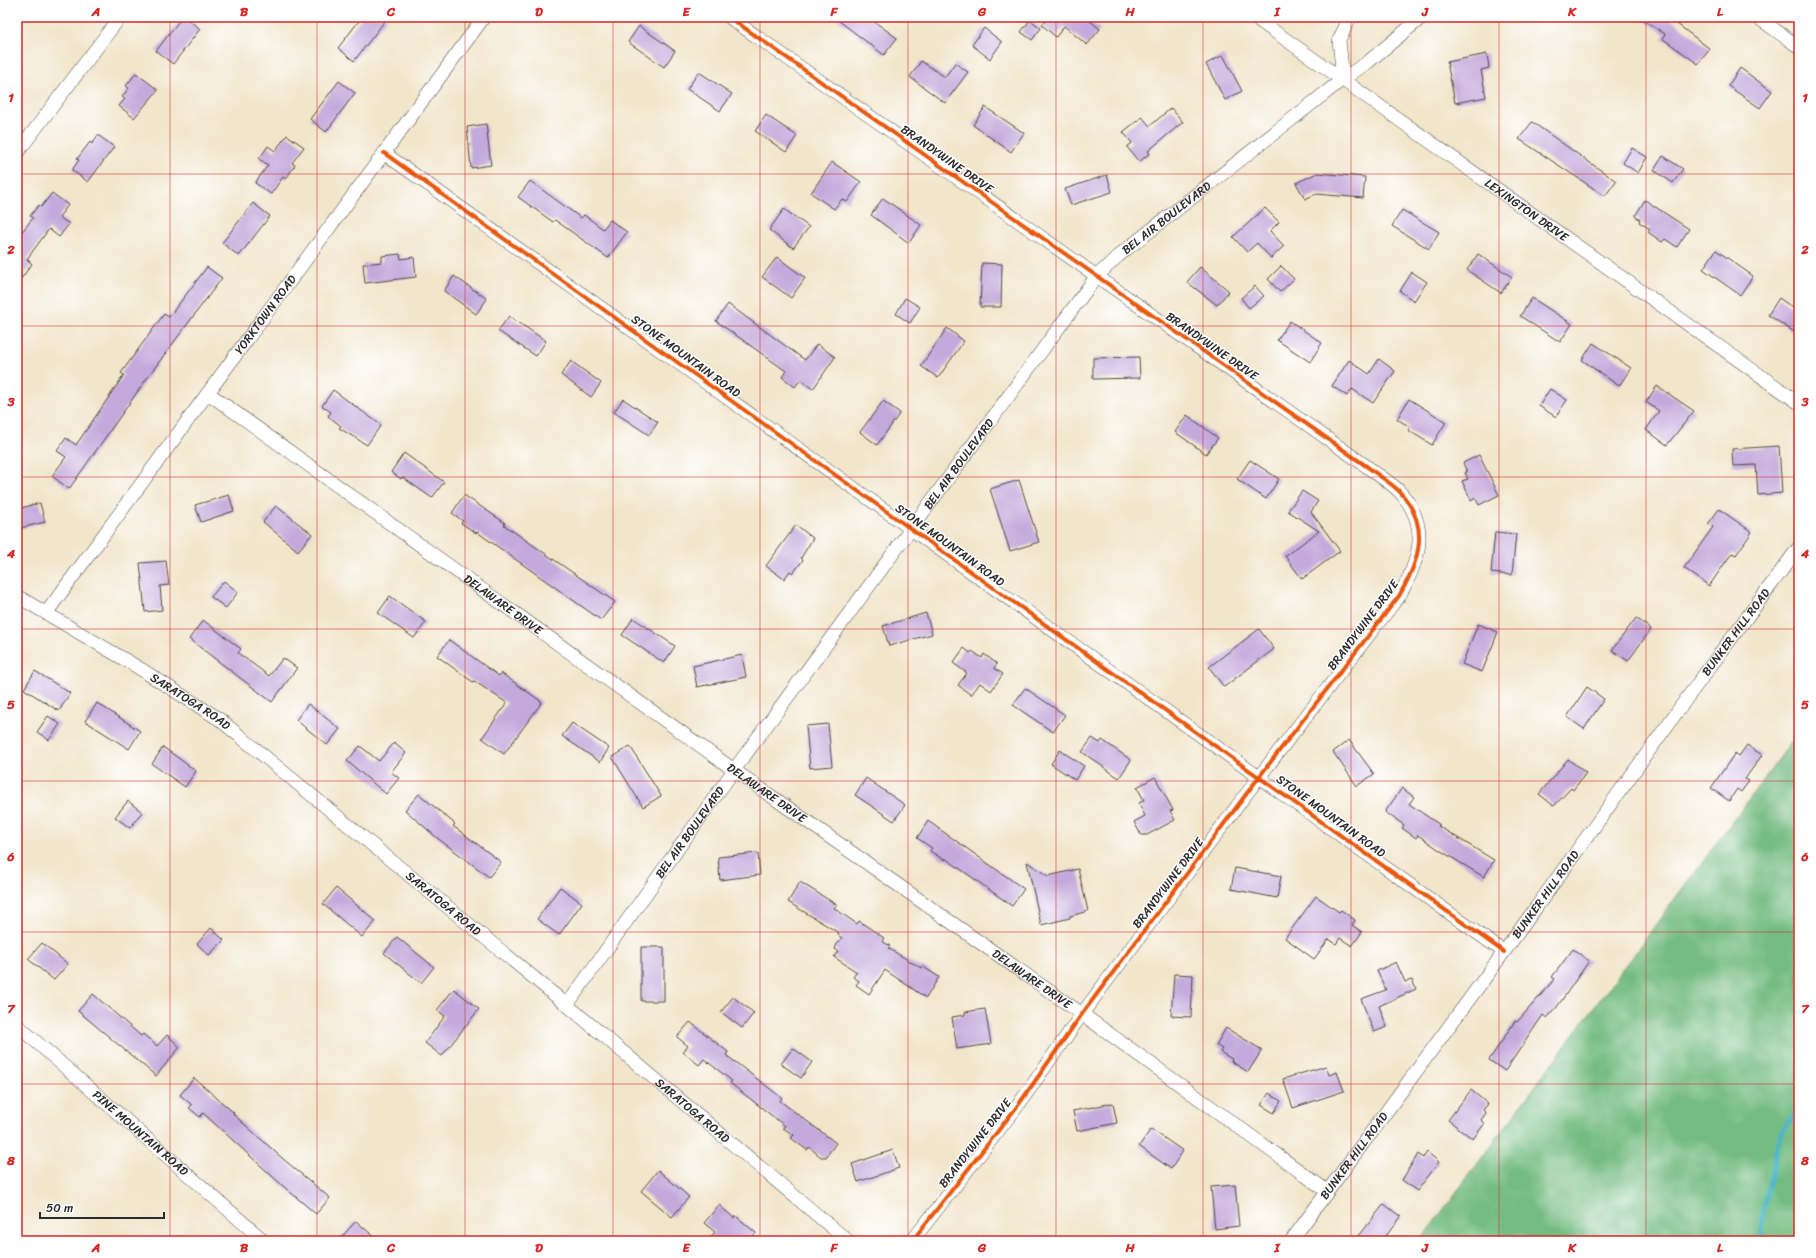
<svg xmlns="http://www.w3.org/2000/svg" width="1816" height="1258" font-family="Sriracha,sans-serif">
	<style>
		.forest { fill: #74bc82; stroke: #507456 }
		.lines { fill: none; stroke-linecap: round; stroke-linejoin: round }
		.stream { stroke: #4ab6c6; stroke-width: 5 }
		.building { fill: #c4aadc }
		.street-casing { stroke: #494743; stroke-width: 14 }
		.street { stroke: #fff; stroke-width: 13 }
		.cycleway-casing { stroke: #fff; stroke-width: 6 }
		.cycleway { stroke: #e8590c; stroke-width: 4 }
		.grid { fill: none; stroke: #d62828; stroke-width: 1; stroke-opacity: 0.55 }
		.labels { text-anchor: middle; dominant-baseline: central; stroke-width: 3; stroke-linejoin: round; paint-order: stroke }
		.street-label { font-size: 12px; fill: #2b2b2b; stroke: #fff }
		.neatline { fill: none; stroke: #d62828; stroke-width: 1.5 }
		.grid-label { font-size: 13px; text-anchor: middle; font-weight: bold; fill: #d62828 }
	</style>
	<rect width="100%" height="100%" fill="#fff"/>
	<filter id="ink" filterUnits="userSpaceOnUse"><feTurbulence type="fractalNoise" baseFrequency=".025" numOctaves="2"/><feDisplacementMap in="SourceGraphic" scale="8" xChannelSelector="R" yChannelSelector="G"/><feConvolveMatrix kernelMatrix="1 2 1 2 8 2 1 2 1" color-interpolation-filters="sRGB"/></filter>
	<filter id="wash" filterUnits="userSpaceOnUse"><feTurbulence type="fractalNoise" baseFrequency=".012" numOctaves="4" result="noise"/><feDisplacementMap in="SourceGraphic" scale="16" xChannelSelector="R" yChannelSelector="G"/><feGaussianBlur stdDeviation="0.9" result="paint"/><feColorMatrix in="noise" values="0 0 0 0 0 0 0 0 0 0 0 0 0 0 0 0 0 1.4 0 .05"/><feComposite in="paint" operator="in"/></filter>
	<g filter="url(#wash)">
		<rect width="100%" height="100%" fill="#f1e5ca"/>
		<path class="forest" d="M1799 732V1241H1420Z"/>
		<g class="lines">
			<path class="stream" d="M1761 1241 1764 1206 1780 1135 1799 1109"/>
		</g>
		<g id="blocks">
			<path class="building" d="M182 17H185L200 29 173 64 156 51Z
				M362 17H388L354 61 338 48Z
				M834 17H868L897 38 884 55Z
				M1048 17H1085L1100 29 1087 45 1064 26 1056 37 1042 25Z
				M1639 17H1668L1710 49 1698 64 1662 38 1665 34Z
				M1030 20 1041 28 1032 40 1021 32Z
				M639 26 675 51 664 67 628 42Z
				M984 28 1002 42 990 59 972 45Z
				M1487 54 1489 68 1481 70 1486 97 1455 103 1447 62Z
				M1223 55 1242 91 1225 100 1206 64Z
				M921 61 945 77 955 63 968 72 945 103 910 77Z
				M1740 68 1772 91 1760 108 1728 86Z
				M699 72 732 94 720 111 687 89Z
				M136 73 158 90 134 118 119 106 125 99 122 97 129 88 126 86Z
				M339 81 355 93 326 132 310 119Z
				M985 107 1024 133 1011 152 973 125Z
				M1171 108 1183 122 1148 151 1150 153 1139 162 1127 147 1132 143 1123 132 1142 117 1150 126Z
				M766 115 797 136 786 152 755 131Z
				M1532 122 1616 181 1605 196 1519 139Z
				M486 124 491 165 471 168 467 127Z
				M98 135 114 147 88 182 72 170 79 160 77 159 90 142 92 144Z
				M287 135 304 147 292 163 295 165 286 179 283 177 271 194 255 183 268 165 259 159 268 146 275 151Z
				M1632 148 1647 157 1638 173 1623 163Z
				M1663 156 1683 169 1673 183 1654 170Z
				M832 162 861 182 847 202 842 199 834 209 811 193Z
				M1317 173 1365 177 1363 198 1316 194 1305 199 1296 183Z
				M1107 175 1112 192 1071 205 1065 189Z
				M530 181 581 218 584 215 603 229 610 220 627 232 608 258 555 220 553 222 518 197Z
				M52 193 68 205 59 217 69 224 59 237 49 229 27 259 32 264 17 284V238L33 218 30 216 39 205 41 207Z
				M883 198 921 225 909 243 871 215Z
				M1645 200 1689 229 1677 247 1665 239 1662 242 1648 232 1650 229 1639 222 1640 220 1635 216Z
				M253 203 270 216 239 256 222 243Z
				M1265 208 1279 222 1270 231 1284 246 1271 258 1257 243 1247 252 1233 237Z
				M784 209 809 227 793 248 769 230Z
				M1402 210 1439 232 1429 249 1392 226Z
				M1716 250 1753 276 1740 295 1703 269Z
				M400 254 401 259 414 257 416 277 365 283 363 264 382 262V256Z
				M1478 254 1512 277 1501 293 1467 270Z
				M777 257 805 278 791 298 762 277Z
				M982 263 1002 264 1001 307H980Z
				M1281 266 1294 279 1280 292 1268 279Z
				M207 267 222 278 150 374 69 489 52 476 66 457 57 451 66 438 76 445 124 375 121 373 164 314 169 317Z
				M1200 267 1229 291 1217 305 1187 282Z
				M1412 272 1427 282 1414 301 1400 291Z
				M454 276 487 299 476 314 444 291Z
				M1255 286 1264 296 1249 308 1241 298Z
				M905 298 920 307 910 323 896 314Z
				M1532 298 1572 324 1560 342 1520 316Z
				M1779 298 1799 312V335L1768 315Z
				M728 304 805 360 817 344 835 357 813 389 800 380 795 387 782 377 786 371 716 321Z
				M509 316 546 341 536 356 498 331Z
				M1290 321 1322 343 1310 362 1277 340Z
				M947 328 964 341 938 378 921 366Z
				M1593 343 1631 368 1619 386 1582 360Z
				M1139 357 1140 378 1093 379V358Z
				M1379 359 1395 371 1373 403 1352 389 1347 396 1332 386 1349 360 1369 374Z
				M571 361 601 383 591 397 561 375Z
				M1657 386 1694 411 1667 445 1646 430 1659 411 1646 402Z
				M1550 389 1567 400 1556 417 1539 406Z
				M333 390 381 425 367 445 339 428 341 426 328 416 331 412 322 406Z
				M623 399 658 422 649 435 614 412Z
				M1409 399 1446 422 1432 445 1408 430 1410 427 1397 419Z
				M883 401 900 413 877 445 860 432Z
				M1187 415 1218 438 1206 454 1175 432Z
				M1779 446 1782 493 1758 495 1756 465 1733 466 1732 449Z
				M404 453 444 482 432 498 402 477 401 479 391 472Z
				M1479 455 1499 495 1479 505 1475 497 1471 500 1462 481 1468 479 1465 473 1467 472 1463 463Z
				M1250 460 1279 479 1266 499 1237 479Z
				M1019 480 1039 542 1010 551 990 489Z
				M1302 491 1318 501 1311 512 1340 551 1302 579 1285 556 1319 531 1288 511Z
				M229 495 234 511 201 522 195 505Z
				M464 495 505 523 504 525 615 602 601 620 477 532 476 533 461 523 463 521 452 513Z
				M40 503 45 522 17 529V509Z
				M276 506 312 534 298 551 263 522Z
				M1719 509 1752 532 1736 555 1732 553 1709 586 1684 568 1713 527 1708 524Z
				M796 525 813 538 801 558 803 560 793 573 790 571 784 579 766 566Z
				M1495 532 1516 534 1512 575 1491 573Z
				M166 561 169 585 160 586 162 610 145 612 140 563Z
				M224 581 238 592 226 608 211 597Z
				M390 596 426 622 414 638 378 613Z
				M926 613 932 634 889 646 883 626Z
				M633 618 675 646 664 663 622 635Z
				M1636 618 1651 629 1628 661 1612 650Z
				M203 620 241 649 238 653 269 676 283 658 297 668 272 702 189 639Z
				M1478 624 1498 632 1482 672 1462 664Z
				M1259 629 1274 649 1224 687 1209 667Z
				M449 640 499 676 501 673 542 702 504 754 482 738 507 703 474 681 473 682 437 656Z
				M964 648 970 653 972 651 982 658 984 654 997 664 994 668 1003 674 991 691 980 683 971 695 958 685 967 673 953 663Z
				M742 655 746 677 697 687 693 666Z
				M35 671 70 693 59 711 24 689Z
				M1587 687 1604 699 1584 729 1567 717Z
				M1025 688 1065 715 1053 732 1013 705Z
				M97 703 140 731 129 749 85 721Z
				M308 704 340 729 327 745 296 720Z
				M48 716 60 724 49 740 37 732Z
				M572 723 609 748 600 762 562 736Z
				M828 724 832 766 810 768 806 726Z
				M1092 738 1100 743 1102 740 1131 760 1119 778 1082 752Z
				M1349 740 1374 774 1357 786 1333 752Z
				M394 743 406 753 391 772 399 778 386 794 347 761 360 746 379 761Z
				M1747 745 1762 755 1745 779 1749 781 1741 792 1737 789 1729 801 1711 788 1735 753 1739 756Z
				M630 746 661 796 643 807 612 757Z
				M163 747 196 771 185 787 152 764Z
				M1060 750 1084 766 1075 780 1051 764Z
				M1568 759 1586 773 1573 790 1571 788 1554 806 1539 794Z
				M1155 777 1173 810 1170 811 1175 820 1147 835H1141L1134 822 1145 816 1139 803 1144 800 1137 787Z
				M866 778 905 805 894 821 855 795Z
				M1402 788 1414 797 1409 804 1440 825 1438 826 1494 860 1484 877 1441 851 1418 835 1416 838 1402 828 1404 825 1385 812Z
				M419 794 455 824 453 826 501 862 489 877 436 837 405 810Z
				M128 801 142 812 130 828 115 817Z
				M928 821 1024 889 1012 906 945 858 944 860 930 851 932 848 917 838Z
				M758 853 760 875 720 880 718 857Z
				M1027 862 1048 876 1078 869 1088 911 1070 916V918L1041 925Z
				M1235 868 1281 876 1277 898 1231 889Z
				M800 882 837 905 834 908 857 924 859 921 884 938 882 941 890 946 888 948 921 968 922 966 939 977 926 998 885 970 869 994 856 985 859 981 853 977 857 972 834 957 838 951 835 949 837 944 842 938 838 935 839 933 788 902Z
				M560 887 582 903 559 935 537 919Z
				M336 888 376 921 362 937 323 904Z
				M1316 896 1339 912 1341 910 1355 920 1352 925 1362 932 1352 946 1340 938 1336 944 1329 939 1314 959 1285 938Z
				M211 928 224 940 209 955 197 944Z
				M397 937 434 967 421 983 384 953Z
				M42 943 68 964 54 980 28 959Z
				M641 947H664V1001H641Z
				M1573 949 1589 961 1557 1007 1547 1018 1543 1015 1505 1071 1489 1060 1515 1021 1517 1022 1555 979 1552 977Z
				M1396 962 1405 982 1412 980 1416 989 1379 1006 1387 1027 1374 1032 1361 999 1386 990 1377 971Z
				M1174 974 1193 975 1191 1017 1171 1016Z
				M454 989 479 1009 442 1056 425 1043 445 1016 437 1010Z
				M93 994 141 1036 143 1034 157 1046 167 1035 180 1047 156 1076 78 1011Z
				M733 997 754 1013 742 1028 721 1012Z
				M985 1009 991 1044 957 1049 952 1017 965 1015V1012Z
				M690 1022 728 1052 726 1055 782 1098 780 1101 836 1143 826 1157H821L809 1147 807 1150 791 1138 794 1135 783 1128 785 1126 730 1083 732 1081 704 1059 699 1065 683 1052 688 1046 677 1037Z
				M1226 1028 1262 1050 1248 1072 1231 1061 1232 1059 1220 1052 1222 1049 1216 1045Z
				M793 1048 812 1062 801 1078 781 1064Z
				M1326 1066 1329 1075 1337 1072 1344 1091 1293 1108 1283 1079Z
				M194 1078 234 1113 233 1114 282 1158 330 1198 316 1214 283 1186 203 1113 200 1117 189 1108 192 1105 180 1095Z
				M1471 1090 1488 1104 1483 1110 1486 1113 1481 1120 1485 1123 1473 1139 1448 1120Z
				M1269 1093 1281 1101 1274 1113 1261 1105Z
				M1113 1103 1117 1123 1077 1131 1073 1111Z
				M1151 1129 1183 1151 1171 1169 1139 1146Z
				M893 1150 899 1168 858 1182 852 1164Z
				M1427 1152 1439 1162 1417 1191 1402 1180 1418 1154 1423 1158Z
				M658 1170 689 1197 672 1217 641 1191Z
				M1235 1185 1239 1226 1215 1229 1211 1187Z
				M1384 1204 1401 1217 1382 1241H1355Z
				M719 1205 734 1218 736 1216 756 1233 749 1241H707L715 1232 704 1223Z
				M356 1221 379 1241H338Z"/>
		</g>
	</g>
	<g filter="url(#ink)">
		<use href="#blocks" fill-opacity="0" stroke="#494743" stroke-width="1"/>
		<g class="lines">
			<defs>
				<g id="street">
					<path d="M729 17 1369 468C1379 476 1390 482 1399 491 1431 525 1420 560 1399 596L1259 777 1082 1014 1019 1104 912 1241"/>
					<path id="s1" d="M1254 17 1799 403"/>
					<path d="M1757 17 1799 47"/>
					<path d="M1343 79 1339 40 1350 17"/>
					<path d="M17 153 120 17"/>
					<path d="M384 153 1504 952"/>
					<path id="s2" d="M208 393 734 770 1082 1014 1327 1191"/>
					<path id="s3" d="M17 596 139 668 219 719 567 1005 848 1241"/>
					<path id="s4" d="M47 612 484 17"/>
					<path id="s5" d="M567 1005 734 770 1096 277 1118 256 1343 79 1368 62 1422 17"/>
					<path id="s6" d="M17 1025 264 1241"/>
					<path id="s7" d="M1291 1241 1504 952 1687 698 1799 547"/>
				</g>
			</defs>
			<use href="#street" class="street-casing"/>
			<use href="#street" class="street"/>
			<defs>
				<path id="cycleway" d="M729 17 1369 468C1379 476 1390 482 1399 491 1431 525 1420 560 1399 596L1259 777 1082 1014 1019 1104 912 1241
					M384 153 1504 952"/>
			</defs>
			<use href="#cycleway" class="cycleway-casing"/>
			<use href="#cycleway" class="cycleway"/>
		</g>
	</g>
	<path class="grid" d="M170 17V1241M317 17V1241M465 17V1241M613 17V1241M760 17V1241M908 17V1241M1056 17V1241M1203 17V1241M1351 17V1241M1499 17V1241M1646 17V1241M17 174H1799M17 326H1799M17 477H1799M17 629H1799M17 781H1799M17 932H1799M17 1084H1799"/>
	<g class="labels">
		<g class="street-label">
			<text transform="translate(947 159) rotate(35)">BRANDYWINE DRIVE</text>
			<text stroke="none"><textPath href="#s1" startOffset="334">LEXINGTON DRIVE</textPath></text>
			<text stroke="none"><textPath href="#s5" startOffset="992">BEL AIR BOULEVARD</textPath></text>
			<text stroke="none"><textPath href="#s4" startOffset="369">YORKTOWN ROAD</textPath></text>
			<text transform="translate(1212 346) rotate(35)">BRANDYWINE DRIVE</text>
			<text transform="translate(686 356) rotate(36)">STONE MOUNTAIN ROAD</text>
			<text stroke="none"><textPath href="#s5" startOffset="668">BEL AIR BOULEVARD</textPath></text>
			<text transform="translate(950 545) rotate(36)">STONE MOUNTAIN ROAD</text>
			<text stroke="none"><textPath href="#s2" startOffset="363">DELAWARE DRIVE</textPath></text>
			<text transform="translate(1363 625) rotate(-53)">BRANDYWINE DRIVE</text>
			<text stroke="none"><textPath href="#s7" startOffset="754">BUNKER HILL ROAD</textPath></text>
			<text stroke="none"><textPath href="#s3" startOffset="203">SARATOGA ROAD</textPath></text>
			<text stroke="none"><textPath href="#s2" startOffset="687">DELAWARE DRIVE</textPath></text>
			<text transform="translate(1331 816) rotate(36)">STONE MOUNTAIN ROAD</text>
			<text stroke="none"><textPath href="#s5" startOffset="212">BEL AIR BOULEVARD</textPath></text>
			<text transform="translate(1168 883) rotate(-53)">BRANDYWINE DRIVE</text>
			<text stroke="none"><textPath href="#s7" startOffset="430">BUNKER HILL ROAD</textPath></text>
			<text stroke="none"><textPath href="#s3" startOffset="527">SARATOGA ROAD</textPath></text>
			<text stroke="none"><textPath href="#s2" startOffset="1011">DELAWARE DRIVE</textPath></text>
			<text stroke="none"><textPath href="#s3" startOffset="851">SARATOGA ROAD</textPath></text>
			<text stroke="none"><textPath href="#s6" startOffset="164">PINE MOUNTAIN ROAD</textPath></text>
			<text transform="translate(975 1143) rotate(-52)">BRANDYWINE DRIVE</text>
			<text stroke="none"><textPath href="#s7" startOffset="106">BUNKER HILL ROAD</textPath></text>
		</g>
	</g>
	<rect width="1816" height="1258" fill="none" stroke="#fff" stroke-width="44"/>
	<path d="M40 1212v6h124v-6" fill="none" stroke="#2b2b2b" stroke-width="2"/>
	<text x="46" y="1212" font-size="12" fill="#2b2b2b" stroke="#ffffff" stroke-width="3" paint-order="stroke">50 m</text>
	<rect x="22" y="22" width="1772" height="1214" class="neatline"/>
	<g class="grid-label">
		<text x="96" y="16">A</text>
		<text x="244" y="16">B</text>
		<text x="391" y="16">C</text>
		<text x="539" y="16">D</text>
		<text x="686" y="16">E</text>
		<text x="834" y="16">F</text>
		<text x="982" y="16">G</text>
		<text x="1130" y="16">H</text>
		<text x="1277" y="16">I</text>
		<text x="1425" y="16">J</text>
		<text x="1572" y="16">K</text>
		<text x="1720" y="16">L</text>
		<text x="11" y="102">1</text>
		<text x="1805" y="102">1</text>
		<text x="11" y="254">2</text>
		<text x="1805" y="254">2</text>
		<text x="11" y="406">3</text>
		<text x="1805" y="406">3</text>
		<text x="11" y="558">4</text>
		<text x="1805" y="558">4</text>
		<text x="11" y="709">5</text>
		<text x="1805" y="709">5</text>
		<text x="11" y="861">6</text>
		<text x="1805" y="861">6</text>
		<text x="11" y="1013">7</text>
		<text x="1805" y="1013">7</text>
		<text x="11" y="1165">8</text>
		<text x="1805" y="1165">8</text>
		<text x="96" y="1252">A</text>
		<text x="244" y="1252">B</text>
		<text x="391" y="1252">C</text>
		<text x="539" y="1252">D</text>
		<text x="686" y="1252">E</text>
		<text x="834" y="1252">F</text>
		<text x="982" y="1252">G</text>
		<text x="1130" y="1252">H</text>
		<text x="1277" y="1252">I</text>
		<text x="1425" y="1252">J</text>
		<text x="1572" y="1252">K</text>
		<text x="1720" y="1252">L</text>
	</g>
</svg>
